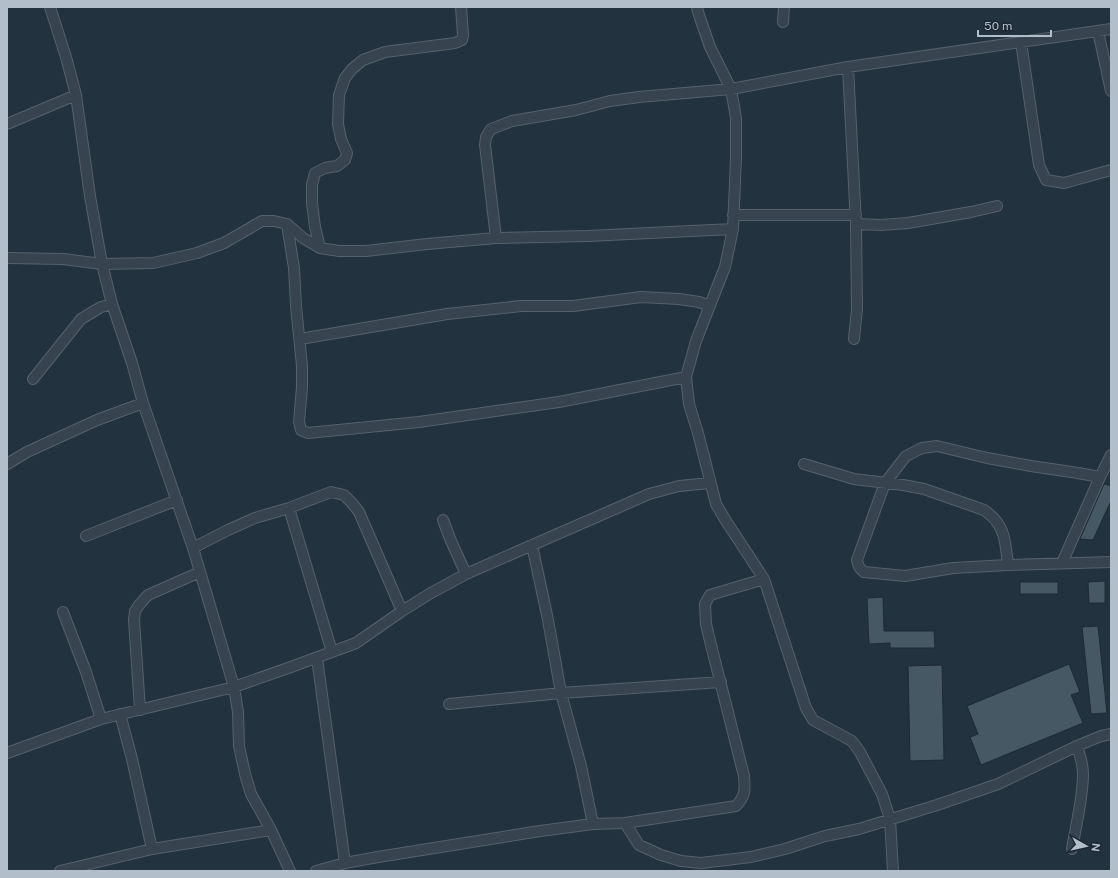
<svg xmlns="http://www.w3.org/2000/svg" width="1118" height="878" font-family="'Public Sans',sans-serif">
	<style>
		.building { fill: #465864; stroke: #1e2a35 }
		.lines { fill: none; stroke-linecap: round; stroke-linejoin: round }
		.minor-casing { stroke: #55616c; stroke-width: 12 }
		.minor { stroke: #37434e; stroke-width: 10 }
	</style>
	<rect width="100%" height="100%" fill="#22323e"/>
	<path class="building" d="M1104 484 1111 486V501L1093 540 1080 539Z
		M1105 581V603H1089L1088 582Z
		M1020 582H1058V594H1020Z
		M883 597 884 631H934L935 648H890V643L869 644 867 598Z
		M1098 626 1107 713 1091 714 1082 627Z
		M1069 664 1080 692 1071 695 1083 723 981 765 970 737 978 734 967 706Z
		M942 665 944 760 910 761 908 666Z"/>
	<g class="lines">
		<defs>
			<path id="minor" d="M50 7 66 57 76 95 90 196 102 264 112 304 132 363 143 403 193 548 234 687 238 712 239 746 245 774 251 794 271 830 290 871
				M697 7 698 12 710 47 731 89 736 118V158L733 229 725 267 696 341 686 377 689 404 698 433 716 504 726 521 764 579 806 708 813 720 852 741 860 752 882 794 890 819 893 871
				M783 22 784 7
				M1098 31 1111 91
				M1021 42 1039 165 1046 180 1064 183 1111 170
				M848 67 856 224 857 309 854 339
				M7 124 76 95
				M733 215H856
				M287 224 294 268 296 306 302 366V387L299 422 301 430 308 433 419 422 559 402 686 377
				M856 224 881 225 908 223 971 212 997 206
				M496 238 485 145 486 137 491 129 512 121 576 110 610 101 639 97 731 89 848 67 1111 29
				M320 248 315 227 312 203V185L315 173 325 168 337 166 345 160 347 153 341 139 338 124 339 95 345 78 352 69 363 60 385 52 455 43 462 40 463 35 461 7
				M7 258 63 259 102 264 153 263 197 253 224 243 262 221H274L287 224 303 238 320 248 339 251H366L427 244 496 238 588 236 733 229
				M300 339 447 314 521 306H573L641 297 679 299 699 302 710 306
				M33 379 81 319 101 307 112 304
				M7 464 27 452 97 420 143 403
				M804 464 854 479 903 485 924 489 984 510C1006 525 1005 541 1008 565L1111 562
				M289 508 332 652
				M443 520 451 541 466 574
				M86 536 177 500
				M193 548 228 530 255 518 289 508 331 492 344 495 352 503 359 512 402 611
				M1062 563 1100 477 1111 455
				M1008 565 953 568 905 576 864 572C859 568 858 566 857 560L885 483 906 456 922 448 937 446 987 458 1031 466 1078 473 1100 477
				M63 612 86 672 101 719
				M317 658 345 863
				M449 704 561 693 721 682
				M140 710 134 620 135 611 139 605 148 595 200 572
				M120 714 132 759 152 849
				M7 753 101 719 234 687 291 667 356 643 402 611 431 593 466 574 649 494 679 486 710 483
				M625 823 736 806C746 795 745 790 744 776L711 645 706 624 705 604 710 595 764 579
				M593 824 625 823 639 845 661 855 681 861 701 863 751 857 785 849 825 836 859 829 937 805 998 784 1077 746 1101 736 1111 734
				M1072 849C1076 825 1083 798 1083 774 1083 765 1080 755 1077 746
				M60 871 152 849 271 830
				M316 871 345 863 378 857 540 831 593 824 581 766 561 693 548 620 532 545"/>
		</defs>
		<use href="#minor" class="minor-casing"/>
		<use href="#minor" class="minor"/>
	</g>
	<rect width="1118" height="878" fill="none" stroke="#b2bec9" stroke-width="16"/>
	<g transform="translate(1086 846) rotate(98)" stroke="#1c2833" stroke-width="3" paint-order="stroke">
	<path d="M0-3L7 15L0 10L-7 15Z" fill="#b2bec9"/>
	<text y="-6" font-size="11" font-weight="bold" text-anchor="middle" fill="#b2bec9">N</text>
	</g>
	<path d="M978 30v6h73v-6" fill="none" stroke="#b2bec9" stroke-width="2"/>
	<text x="984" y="30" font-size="12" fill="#b2bec9" stroke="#1c2833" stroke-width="3" paint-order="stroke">50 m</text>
</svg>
